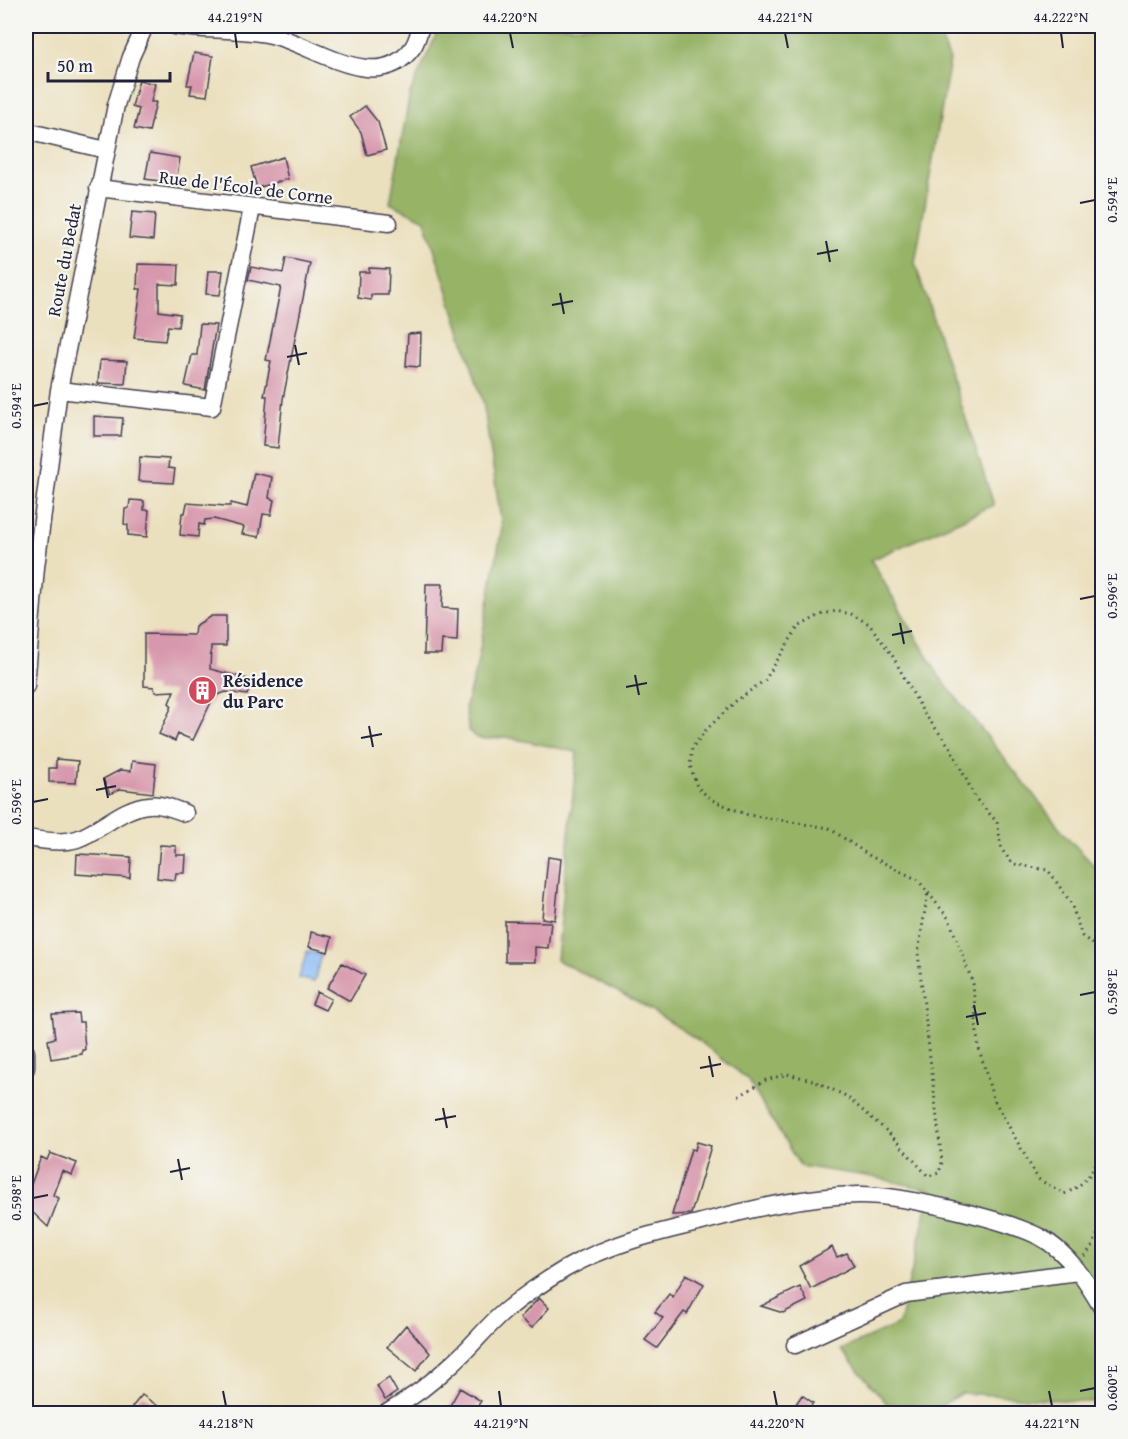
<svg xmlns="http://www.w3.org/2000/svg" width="1128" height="1439" font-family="'Gentium Book Plus',serif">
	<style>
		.forest { fill: #96b366; stroke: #5c6a50; stroke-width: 1.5 }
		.water { fill: #87b9f4; stroke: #546e98; stroke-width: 1.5 }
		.building { fill: #d797ac }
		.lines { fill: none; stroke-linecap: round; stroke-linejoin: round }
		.minor-casing { stroke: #403e4f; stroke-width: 19 }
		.path { stroke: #403e4f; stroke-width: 3; stroke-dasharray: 1.5 4.5; stroke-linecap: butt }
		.minor { stroke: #fff; stroke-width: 16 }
		.ticks { fill: none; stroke: #22223b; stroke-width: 2 }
		.labels { text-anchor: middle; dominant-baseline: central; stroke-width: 4.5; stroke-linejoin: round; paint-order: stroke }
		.street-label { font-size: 18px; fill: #22223b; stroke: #f6f6f2 }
		.poi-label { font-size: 18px; font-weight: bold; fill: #22223b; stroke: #f6f6f2; text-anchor: start }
		.neatline { fill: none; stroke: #22223b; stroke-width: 2 }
		.ticks-label { font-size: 15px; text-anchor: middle; fill: #22223b }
	</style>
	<rect width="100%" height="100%" fill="#f6f6f2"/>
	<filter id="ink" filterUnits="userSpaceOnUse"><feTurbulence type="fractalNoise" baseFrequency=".0167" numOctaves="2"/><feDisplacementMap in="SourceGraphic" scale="12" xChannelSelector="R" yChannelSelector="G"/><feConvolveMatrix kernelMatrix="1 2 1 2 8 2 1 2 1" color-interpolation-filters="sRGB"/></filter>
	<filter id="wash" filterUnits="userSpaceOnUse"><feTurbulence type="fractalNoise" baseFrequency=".008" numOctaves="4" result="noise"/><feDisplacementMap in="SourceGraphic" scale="24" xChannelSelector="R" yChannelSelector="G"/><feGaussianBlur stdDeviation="1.35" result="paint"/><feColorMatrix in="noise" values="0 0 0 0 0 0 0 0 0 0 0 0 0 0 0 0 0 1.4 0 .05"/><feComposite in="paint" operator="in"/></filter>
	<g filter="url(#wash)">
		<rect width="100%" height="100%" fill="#ebe0be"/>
		<path class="forest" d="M473 26H936L950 60 915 263 994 505 871 560 939 676 1068 838 1102 874V1403L962 1393 929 1413H895L841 1350 899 1324 931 1190 873 1177 800 1166 747 1079 698 1040 645 1006 557 960 577 752 506 737 485 739 475 737 469 731 465 708 477 665 502 527 483 402 425 220 390 203 410 93 438 31Z"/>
		<path class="water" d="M307 951 321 955 314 982 299 978Z"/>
		<g id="blocks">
			<path class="building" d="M194 53 213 56 207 96 190 94 192 85H187Z
				M139 80 155 84 151 102H156L149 132 134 129 139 109 132 107Z
				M365 106 378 122 386 150 367 155 361 132 350 117Z
				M150 153 180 158 176 183 145 179Z
				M283 157 288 179 257 188 251 167Z
				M132 212 155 214 153 240 129 238Z
				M286 258 310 263 283 399 278 448 263 446 267 396H264L271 361 266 360 281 287 248 280 251 267 283 273Z
				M138 264 179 265 178 285 159 284V311L180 314 178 327 168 326 165 341 134 338 141 289H137Z
				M369 268 389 269 388 295H371V300L358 298 359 272H369Z
				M208 271H223L220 295 206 294Z
				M200 324 216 325 205 390 185 386 192 355H197Z
				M421 333 420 367 406 366 408 334Z
				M100 360 127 361 125 384 98 383Z
				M94 416 123 418 121 436H94Z
				M140 457 169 459 168 468 175 469 173 483 138 481Z
				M254 473 272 477 269 498 274 500 271 515 263 514 259 537 242 534 244 527 214 519 205 520 204 525 199 524 198 537 180 535 182 513H185L187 503 226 506H230L231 503 247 507Z
				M130 500 144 501V510H149L147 537 128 535V525L124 524 125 509 129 508Z
				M426 584H443L442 608 458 609 457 641 442 640 441 654H424Z
				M211 616H226V646H211L210 669 252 680 247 695 226 692 214 696 193 740 178 734 175 741 159 734 172 706 169 703 174 691 155 692 154 687 144 686V634L194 635 195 626Z
				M56 759 78 761 76 783 49 782V768H56Z
				M132 761 156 764 153 793 120 789 110 794 103 779 120 770 131 771Z
				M160 845 176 846V855H186L185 873H176L175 880 157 878Z
				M77 854 131 857 130 878 76 874Z
				M548 857 561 859 555 920 542 918Z
				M505 921 551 922 548 948 535 947V962H505Z
				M311 932 332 937 328 952 309 947Z
				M342 963 365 975 350 1001 327 988Z
				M317 992 331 999 325 1010 312 1004Z
				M78 1013 79 1022H83L85 1050H82V1054L51 1059 48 1040 55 1038 52 1014Z
				M697 1142 711 1146 691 1214 672 1215 691 1149 695 1150Z
				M50 1153 77 1163 72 1175 62 1171 53 1195 59 1198 48 1227 26 1206V1185L30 1187 41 1157 47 1160Z
				M832 1247 837 1257 847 1253 854 1266 811 1289 799 1266Z
				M686 1274 704 1284 687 1314 684 1312 657 1348 645 1340 663 1318 655 1312 669 1294 673 1297Z
				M800 1287 807 1301 783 1313 761 1306Z
				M539 1298 549 1308 532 1328 520 1318Z
				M406 1325 430 1353 416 1371 387 1347Z
				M389 1378 397 1392 385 1400 377 1386Z
				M460 1388 481 1401 473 1413H455L448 1409Z
				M142 1395 168 1413H127Z
				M802 1395 813 1403 806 1413H790Z"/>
		</g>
	</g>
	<g filter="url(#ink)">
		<use href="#blocks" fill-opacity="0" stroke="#403e4f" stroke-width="1.5"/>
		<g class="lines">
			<defs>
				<path id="minor" d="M175 26C207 31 239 28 271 35 315 45 378 97 413 47 417 41 419 32 421 26
					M26 131 106 150
					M98 188 389 223
					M59 390 212 407 252 208
					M26 686 36 567 59 390 116 105 131 57 145 26
					M26 838C42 840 61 844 77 839 101 831 122 807 149 805 161 803 174 809 185 813
					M26 1052V1068
					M795 1345 906 1294 1078 1272
					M385 1414C410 1399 433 1382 454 1362 472 1346 487 1326 505 1311 523 1296 545 1281 565 1269 607 1245 651 1234 698 1223 750 1209 804 1196 859 1195 898 1194 1005 1219 1040 1237 1068 1252 1087 1282 1102 1308"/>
			</defs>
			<use href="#minor" class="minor-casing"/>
			<path class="path" d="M1102 951 1082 936 1071 903 1048 870 1013 864 1002 850 997 822 976 799 950 747 923 712 892 655 869 624 851 614 836 611 820 615 798 627 765 680 736 701 705 731 692 748 690 765 697 787 712 800 748 815 829 828 870 856 918 880 949 919 973 984 978 1045 993 1098 1038 1179 1064 1194C1091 1182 1097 1166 1102 1139
				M739 1096 766 1080 787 1074 812 1080 846 1096 889 1133 928 1176 939 1173 942 1162 918 953 928 892
				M1084 1256 1092 1247 1102 1224"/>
			<use href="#minor" class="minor"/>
		</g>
	</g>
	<path class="ticks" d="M235 33 237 48M510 33 513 48M785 33 788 48M1061 33 1063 48M1080 203 1095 200M826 241 830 262M817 254 838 250M560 293 564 314M552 305 573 301M295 345 299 365M287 357 307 353M33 406 48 403M1080 599 1095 596M900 623 904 644M892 635 912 631M635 675 639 695M626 687 647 683M369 726 373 747M361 738 382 734M104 778 108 798M96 790 116 786M33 802 48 799M1080 995 1095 992M974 1005 978 1025M966 1017 986 1013M709 1056 713 1077M700 1068 721 1064M443 1108 447 1128M435 1120 456 1116M178 1159 182 1180M170 1172 190 1168M33 1198 48 1195M223 1391 226 1406M499 1391 501 1406M774 1391 777 1406M1049 1391 1052 1406M1080 1391 1095 1388"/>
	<defs>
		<symbol id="building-disc" viewBox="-11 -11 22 22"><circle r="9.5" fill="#d1495b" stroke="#f6f6f2"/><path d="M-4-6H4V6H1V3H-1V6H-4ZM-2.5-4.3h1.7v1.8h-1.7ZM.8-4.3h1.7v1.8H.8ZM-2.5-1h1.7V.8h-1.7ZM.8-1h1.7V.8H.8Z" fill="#fff"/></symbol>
	</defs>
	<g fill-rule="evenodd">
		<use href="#building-disc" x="186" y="674" width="33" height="33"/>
	</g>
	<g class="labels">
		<g class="street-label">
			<text transform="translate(246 187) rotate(7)">Rue de l'École de Corne</text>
			<text transform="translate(64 260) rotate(-79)">Route du Bedat</text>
		</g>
		<g class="poi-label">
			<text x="223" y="680">Résidence<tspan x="223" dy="21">du Parc</tspan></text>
		</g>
	</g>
	<rect width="1128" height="1439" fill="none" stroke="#f6f6f2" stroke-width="66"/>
	<path d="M48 72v9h122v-9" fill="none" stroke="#22223b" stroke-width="3"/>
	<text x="57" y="72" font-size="18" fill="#22223b" stroke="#f6f6f2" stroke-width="4.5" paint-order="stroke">50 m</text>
	<rect x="33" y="33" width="1062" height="1373" class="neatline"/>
	<g class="ticks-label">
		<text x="235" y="22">44.219°N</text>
		<text x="510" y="22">44.220°N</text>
		<text x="785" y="22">44.221°N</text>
		<text x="1061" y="22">44.222°N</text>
		<text transform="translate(1112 200) rotate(-90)" y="5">0.594°E</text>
		<text transform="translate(16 406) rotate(-90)" y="5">0.594°E</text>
		<text transform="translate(1112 596) rotate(-90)" y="5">0.596°E</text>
		<text transform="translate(16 802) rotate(-90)" y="5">0.596°E</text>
		<text transform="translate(1112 992) rotate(-90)" y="5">0.598°E</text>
		<text transform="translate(16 1198) rotate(-90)" y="5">0.598°E</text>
		<text transform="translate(1112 1388) rotate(-90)" y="5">0.600°E</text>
		<text x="226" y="1428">44.218°N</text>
		<text x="501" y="1428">44.219°N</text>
		<text x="777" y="1428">44.220°N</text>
		<text x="1052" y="1428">44.221°N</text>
	</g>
</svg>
